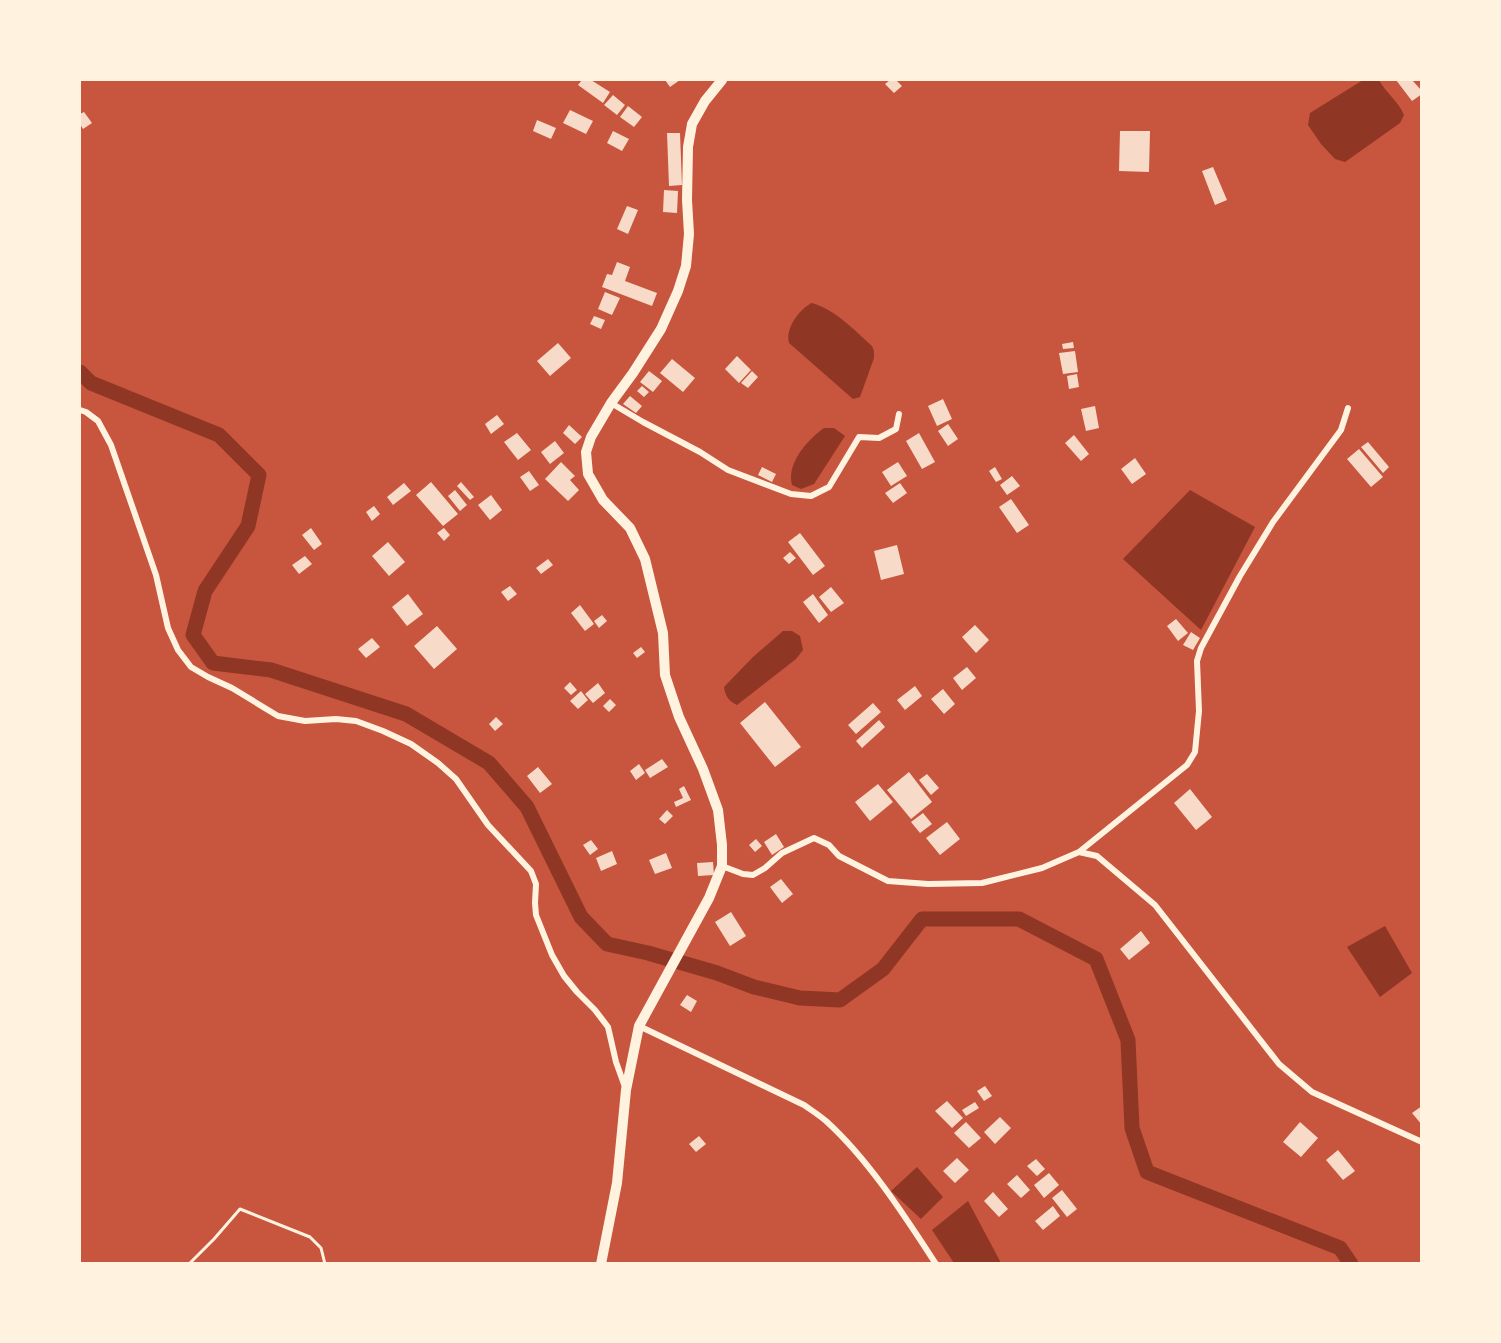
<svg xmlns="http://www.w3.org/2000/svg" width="1501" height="1343" font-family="'Titillium Web',sans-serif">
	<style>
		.water { fill: #8f3625 }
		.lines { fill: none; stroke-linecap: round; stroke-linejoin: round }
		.canal { stroke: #8f3625; stroke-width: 15 }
		.building { fill: #f7dbc8 }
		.path { stroke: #fff3e0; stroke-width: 3 }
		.minor { stroke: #fff3e0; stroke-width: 6 }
		.tertiary { stroke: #fff3e0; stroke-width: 10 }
	</style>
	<rect width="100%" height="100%" fill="#c8553d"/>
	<path class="water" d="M1363 80H1379C1386 93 1399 102 1404 115L1400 123 1345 162 1335 159 1321 144 1308 125 1310 113Z
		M812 303C836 310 854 330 872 346L874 351V358L860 397 853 399 789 343C785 329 799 309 812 303Z
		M824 428H834L845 436 814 484 801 489 792 485C786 464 808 439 824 428Z
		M1190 490 1255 527 1201 630 1123 559Z
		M783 631H792L800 636 803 650 796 659 737 705C729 701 725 696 724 687L753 657Z
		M1385 926 1412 973 1380 997 1347 947Z
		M917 1167 943 1197 921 1219 891 1191Z
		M968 1201 1001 1263H954L932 1230Z"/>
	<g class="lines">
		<path class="canal" d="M80 372 91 383 219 435 259 475 248 526 205 591 193 635 213 663 271 670 406 714 489 763 527 807 581 917 607 944 648 953 717 973 754 987 800 998 840 1000 883 969 922 919H1019L1096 959 1128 1040 1132 1128 1147 1172 1340 1248 1351 1264"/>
	</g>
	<path class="building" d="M582 80H591L610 92 603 103 578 85Z
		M665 80H680L670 87Z
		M890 80H896L902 86 894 93 885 84Z
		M1396 80H1412L1422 91V94L1412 101Z
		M613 95 625 105 617 115 604 105Z
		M628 106 642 117 634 127 620 117Z
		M570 110 593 121 586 134 563 123Z
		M84 112 92 123 83 129 80 124V114Z
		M537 120 556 128 551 139 533 131Z
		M613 131 629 139 622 151 607 143Z
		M1120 131H1150L1149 172 1119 171Z
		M667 133H680L682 185 669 186Z
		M1213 167 1227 200 1215 205 1202 171Z
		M664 190 678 191 677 213 663 212Z
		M627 206 638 210 628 234 617 229Z
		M617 262 630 267 625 281 657 293 652 306 602 287 607 274 612 275Z
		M605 292 620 298 612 315 598 309Z
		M594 316 605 320 601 329 590 324Z
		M1073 342 1074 348 1063 349 1062 344Z
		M558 343 571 358 550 376 537 361Z
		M1075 351 1078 372 1063 374 1059 353Z
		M737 356 751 370 739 383 725 369Z
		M672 359 695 378 683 392 660 373Z
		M649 371 662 381 653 392 640 382Z
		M752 371 758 377 748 388 741 383Z
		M1077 374 1079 387 1069 389 1067 376Z
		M642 386 649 392 644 397 637 391Z
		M630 396 642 406 636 413 623 404Z
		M943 399 952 419 937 426 928 406Z
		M1095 406 1099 428 1086 431 1081 409Z
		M497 415 504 424 491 434 485 424Z
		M948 424 958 439 948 446 938 431Z
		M569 425 582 437 575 444 563 433Z
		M517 433 531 450 518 460 504 442Z
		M919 433 935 462 922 469 906 441Z
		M1074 435 1089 454 1081 461 1065 443Z
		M555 441 564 453 550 464 541 452Z
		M1368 442 1389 467 1383 473 1361 447Z
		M1359 449 1383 477 1371 487 1347 459Z
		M1135 458 1146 474 1132 484 1121 469Z
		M561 462 575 476 570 480 579 490 568 501 545 479Z
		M898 462 907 476 891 486 882 472Z
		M762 467 776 474 772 482 758 475Z
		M995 467 1002 479 996 482 989 471Z
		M529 471 539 485 530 491 520 477Z
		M1012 476 1020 486 1007 495 1000 485Z
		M431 482 458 514 443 526 416 495Z
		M461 482 474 497 470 500 457 486Z
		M404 483 411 491 393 505 387 497Z
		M900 483 907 493 893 503 885 493Z
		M455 490 467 505 460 511 448 496Z
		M491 495 502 510 490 520 478 505Z
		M1011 499 1029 525 1017 533 999 507Z
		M374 506 380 514 372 521 366 512Z
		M311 528 322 544 314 550 302 535Z
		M444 528 450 535 444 541 437 533Z
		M800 533 825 566 813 575 788 542Z
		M388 542 405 562 389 576 372 556Z
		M897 545 904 574 881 580 874 551Z
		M790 552 796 558 789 564 783 558Z
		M305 556 312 564 299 574 292 565Z
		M548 559 553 565 541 574 536 568Z
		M510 586 517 594 508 601 501 592Z
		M831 587 844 603 831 612 819 597Z
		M408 594 423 614 407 626 392 607Z
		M813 594 828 615 819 623 803 602Z
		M580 605 594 624 585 631 571 613Z
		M602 615 607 621 599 628 594 621Z
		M1176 619 1188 633 1178 641 1167 626Z
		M975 625 989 640 976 653 962 637Z
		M437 626 457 649 434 669 414 646Z
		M1191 632 1200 638 1193 650 1183 645Z
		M372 638 380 647 366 658 358 649Z
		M641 647 645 652 637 658 633 653Z
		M967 667 976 678 962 690 953 678Z
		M570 682 577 690 571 695 564 688Z
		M598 683 605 693 593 703 585 694Z
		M915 686 922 696 905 710 897 700Z
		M943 689 955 704 944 714 931 699Z
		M581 691 588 700 578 709 570 701Z
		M610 699 616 705 609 712 603 706Z
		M765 702 801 747 775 767 740 723Z
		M873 703 881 712 856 734 848 725Z
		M496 717 503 724 495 731 489 724Z
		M879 720 885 727 862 748 856 741Z
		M662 759 668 767 650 778 645 770Z
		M639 764 645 773 636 780 630 771Z
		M538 767 552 784 540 793 527 776Z
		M909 772 932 802 911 819 887 790Z
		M927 774 939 788 931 795 919 780Z
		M878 784 893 802 870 821 855 802Z
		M684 786 691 800 676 807 674 802 683 798 679 789Z
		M1190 789 1212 817 1196 830 1174 803Z
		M667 810 673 816 665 824 659 819Z
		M923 813 932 824 920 833 911 822Z
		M947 822 960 839 940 855 926 838Z
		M776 834 784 847 772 855 764 842Z
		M756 839 762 846 755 852 749 845Z
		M591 840 598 849 590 855 583 845Z
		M612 851 617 864 601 871 596 858Z
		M666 853 672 868 655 874 649 860Z
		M713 862 714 875 698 876 697 863Z
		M781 879 793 894 782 903 770 887Z
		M731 912 746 936 730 946 715 922Z
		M1141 931 1150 943 1129 960 1120 949Z
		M687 995 697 1001 691 1012 680 1005Z
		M985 1086 992 1096 984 1101 977 1091Z
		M947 1101 963 1118 952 1128 935 1111Z
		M975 1102 979 1108 966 1116 962 1110Z
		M1422 1106V1125L1412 1113Z
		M1000 1117 1011 1128 995 1144 984 1132Z
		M966 1122 981 1138 969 1148 954 1133Z
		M1300 1122 1318 1138 1301 1157 1283 1142Z
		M699 1136 706 1144 696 1152 689 1144Z
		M1338 1150 1355 1171 1343 1180 1326 1160Z
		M957 1158 969 1170 955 1183 943 1171Z
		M1036 1159 1045 1169 1037 1176 1027 1166Z
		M1049 1173 1059 1185 1044 1198 1034 1185Z
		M1017 1175 1030 1190 1021 1198 1007 1184Z
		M1062 1190 1077 1209 1067 1217 1052 1198Z
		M993 1192 1008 1209 999 1217 984 1201Z
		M1053 1206 1060 1216 1043 1230 1035 1221Z"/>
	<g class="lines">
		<path class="path" d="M189 1264 214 1239 240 1209 310 1237 321 1248 325 1264"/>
		<path class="minor" d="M611 403 643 422 700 452 728 470 791 494 811 496 829 487 859 437 879 438 896 429 899 414
			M80 410 86 412 98 421 111 445 156 575 168 628 178 650 191 667 208 677 232 688 278 716 305 721 336 719 356 721 383 731 411 744 438 763 456 779 488 825 531 871 536 884 535 903 536 915 552 955 564 976 577 992 595 1010 608 1027 616 1062 625 1087
			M1079 852 1187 765 1195 752 1199 711 1197 661 1201 648 1240 576 1273 522 1341 430 1348 408
			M722 866 743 874 753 875 765 868 782 853 814 838 829 845 839 856 888 881 928 884 982 883 1042 868 1079 852 1097 856 1155 905 1279 1064 1312 1092 1422 1142
			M639 1026 804 1105C811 1110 819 1115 826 1121 869 1160 904 1215 936 1264"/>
		<path class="tertiary" d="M601 1264 617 1183 626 1090 639 1026 709 898 722 866V845L718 810 703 769 679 717 665 675 663 633 645 559 630 528 603 500 588 474 586 452 591 437 611 403 633 373 661 329 678 291 686 266 689 234 687 200 688 147 692 124 705 101 722 80"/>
	</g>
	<rect width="1501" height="1343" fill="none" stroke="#fff3e0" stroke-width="162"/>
</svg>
